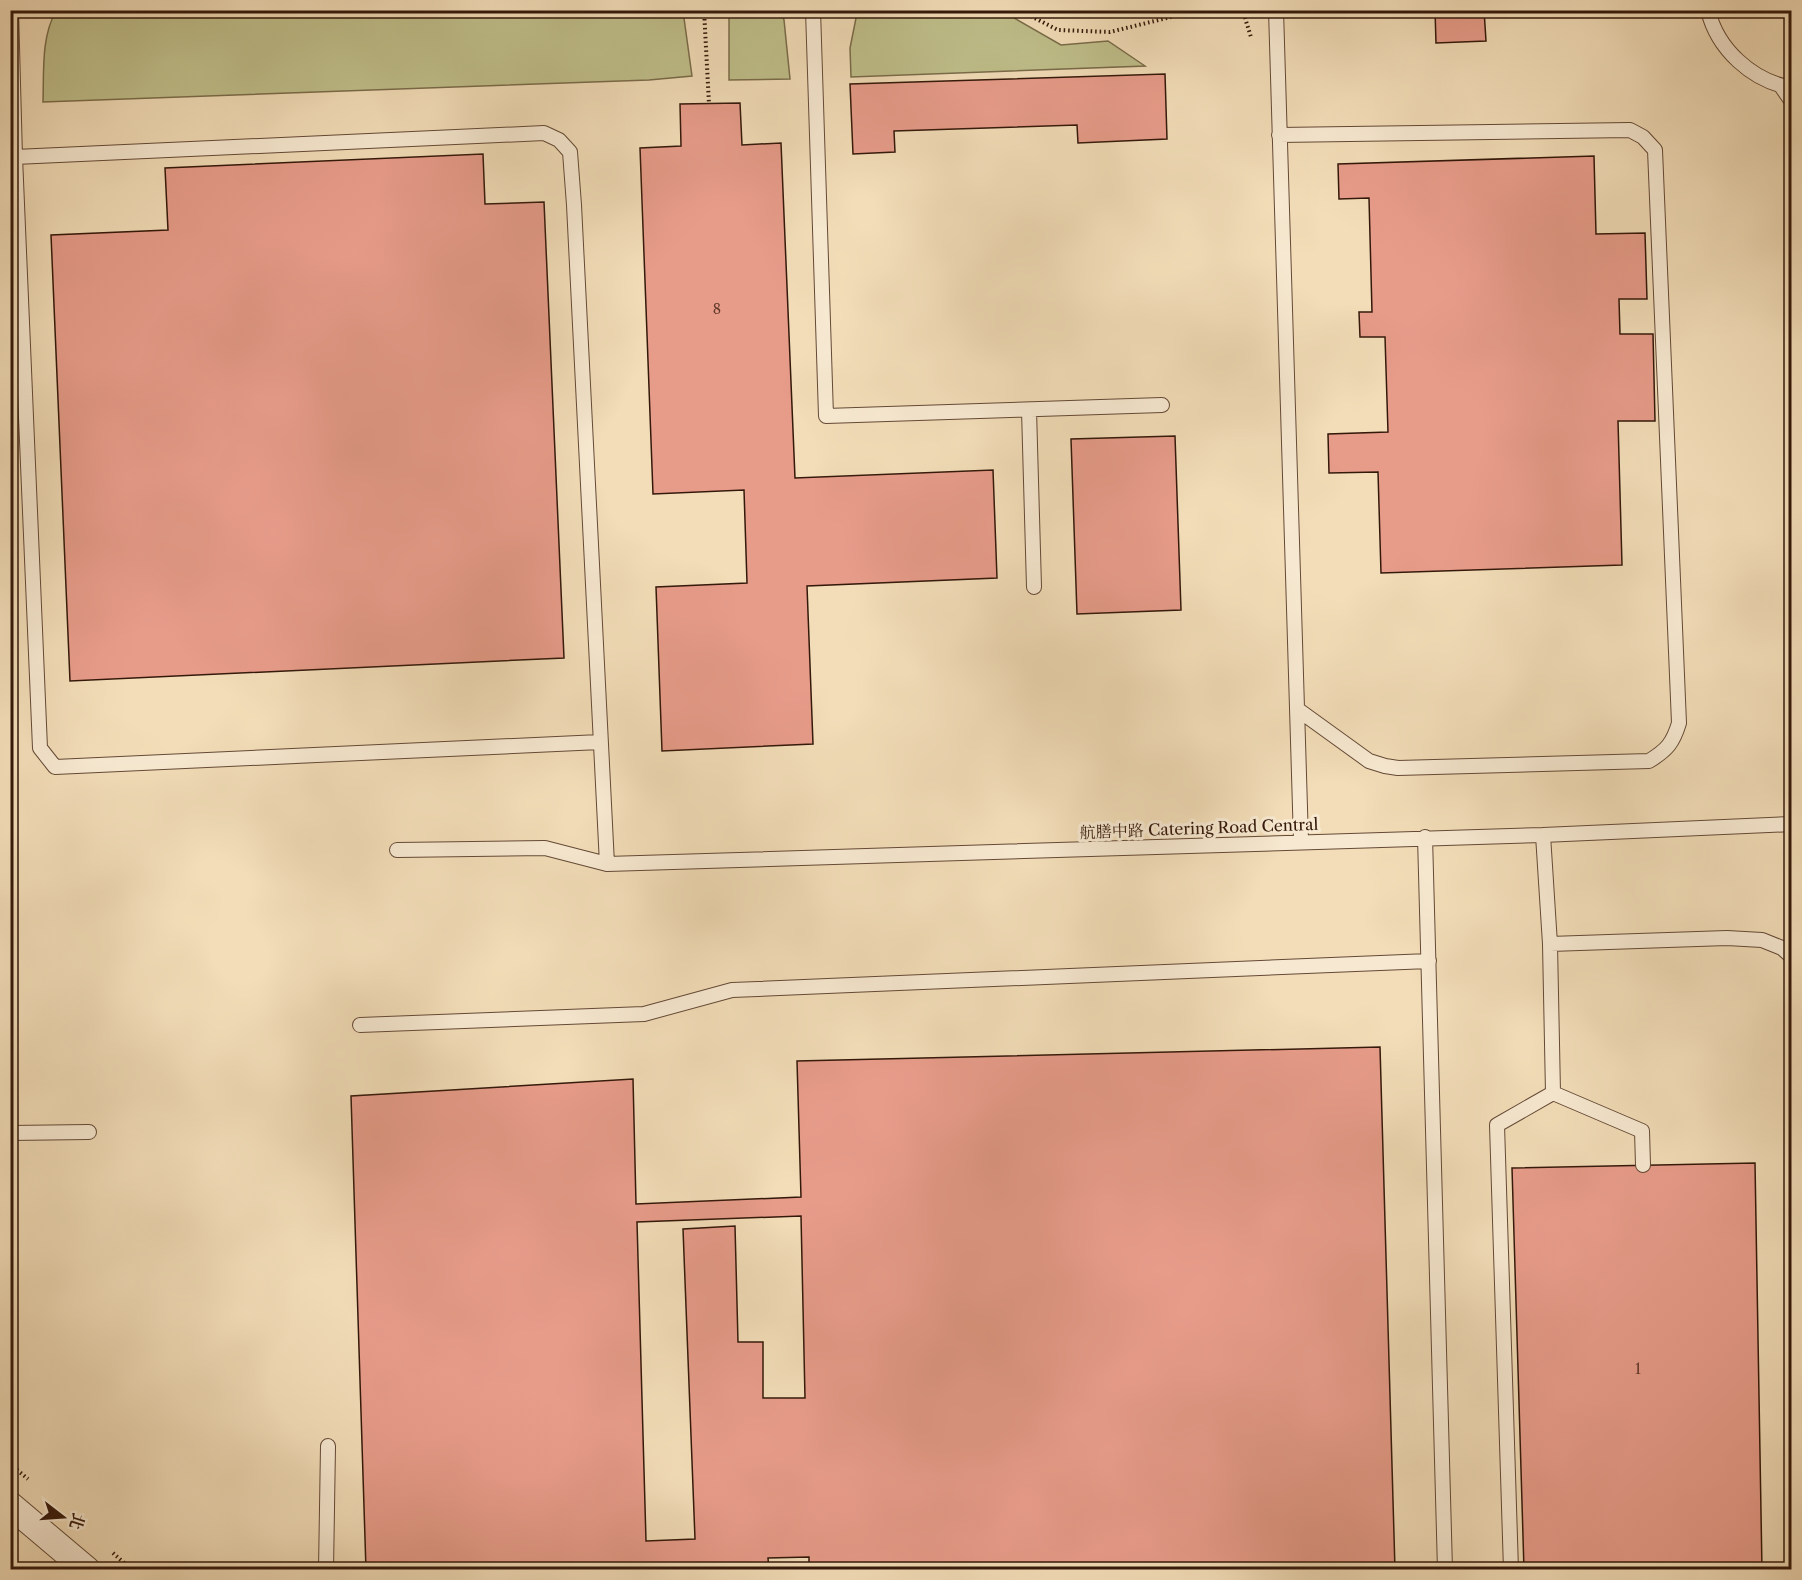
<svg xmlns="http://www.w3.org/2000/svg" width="1802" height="1580" font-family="'Libre Caslon Text','Noto Serif TC',serif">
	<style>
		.green { fill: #bfbf8b; stroke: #7a6c4a; stroke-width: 1.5 }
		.building { fill: #e79c8a; stroke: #34180a; stroke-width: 1.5; fill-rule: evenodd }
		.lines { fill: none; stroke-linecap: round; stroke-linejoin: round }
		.service-casing { stroke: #644936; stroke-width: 16 }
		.minor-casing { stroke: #644936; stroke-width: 28 }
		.path { stroke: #34180a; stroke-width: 4; stroke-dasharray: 1.5 3; stroke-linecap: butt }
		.service { stroke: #f7e9d1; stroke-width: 14 }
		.minor { stroke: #f7e9d1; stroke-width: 26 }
		.labels { text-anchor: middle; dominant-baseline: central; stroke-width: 6; stroke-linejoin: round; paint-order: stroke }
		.number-label { font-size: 14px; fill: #61392a }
		.street-label { font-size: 16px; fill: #34180a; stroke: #f7e9d1 }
	</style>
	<rect width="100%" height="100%" fill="#f2ddb8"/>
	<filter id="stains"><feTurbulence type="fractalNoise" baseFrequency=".00333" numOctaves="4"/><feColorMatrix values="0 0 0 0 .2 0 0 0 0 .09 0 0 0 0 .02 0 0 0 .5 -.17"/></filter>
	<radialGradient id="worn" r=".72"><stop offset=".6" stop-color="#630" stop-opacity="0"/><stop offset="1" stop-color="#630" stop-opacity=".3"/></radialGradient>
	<path class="green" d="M56 11H683L692 76 649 80 43 102C44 72 41 37 56 11Z
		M729 11H781L784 20 790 79 729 80Z
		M860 11H1002L1061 45 1108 41 1145 66 851 77 850 48 857 13Z"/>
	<path class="building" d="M1435 10H1484L1486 41 1436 43Z
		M1165 74 1167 139 1078 143 1077 125 894 131 895 152 853 154 850 84Z
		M740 103 742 145 781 143 795 478 993 470 997 578 807 586 813 744 662 751 656 587 747 583 744 490 653 494 640 148 681 146 680 104Z
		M483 154 485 204 544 202 564 658 70 681 51 235 168 230 165 168Z
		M1594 156 1596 234 1645 233 1647 299H1619L1620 334H1653L1655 421H1618L1622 565 1381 573 1378 472 1329 473 1328 434 1388 432 1385 337H1360L1359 312H1372L1369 198 1339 199 1338 164Z
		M1175 436 1181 610 1077 614 1071 439Z
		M1380 1047 1395 1570H809V1557L768 1558 769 1570H366L351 1096 633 1079 636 1204 801 1197 797 1061ZM801 1216 805 1398H763V1342H738L735 1226 683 1229 695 1539 646 1541 637 1222Z
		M1755 1163 1762 1570H1524L1512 1168Z"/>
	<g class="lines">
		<defs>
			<path id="service" d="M11 10 15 157 40 748 55 767 600 742
				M813 10 826 416 1162 405
				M1276 10 1301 841
				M1708 10C1717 49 1752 81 1792 88
				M1781 86 1792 102
				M1279 135 1630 130 1643 137 1655 150 1679 723C1673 743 1667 750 1649 761L1398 768 1385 766 1369 761 1297 709
				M15 157 544 133 559 140 570 152 574 205 607 864
				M1029 410 1034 587
				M1425 837 1445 1570
				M397 850 545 848 607 864 1543 835 1792 824
				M1550 944 1727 938 1762 940 1782 948 1792 957
				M360 1025 644 1014 732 990 1429 961
				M1553 1093 1642 1131 1643 1165
				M10 1133 89 1132
				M326 1570 328 1446
				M1511 1570 1497 1125 1553 1093 1550 944 1543 835"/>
			<path id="minor" d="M10 1505 87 1570"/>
		</defs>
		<use href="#service" class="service-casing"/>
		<use href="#minor" class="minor-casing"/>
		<path class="path" d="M704 10 709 104
			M1019 10 1058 30 1110 32 1179 15 1187 10
			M1240 10 1245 18 1251 37
			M836 15 850 16 852 10
			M10 1464 28 1479
			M113 1553 132 1570"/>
		<use href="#service" class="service"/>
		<use href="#minor" class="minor"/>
	</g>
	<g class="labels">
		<g class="number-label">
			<text x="717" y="309">8</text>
			<text x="1638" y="1369">1</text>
		</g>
		<g class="street-label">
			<text transform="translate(1199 828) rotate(-2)">航膳中路 Catering Road Central</text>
		</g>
	</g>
	<rect width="1802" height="1580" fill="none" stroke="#f2ddb8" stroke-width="36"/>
	<rect x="12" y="12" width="1778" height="1556" fill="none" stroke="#34180a" stroke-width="3"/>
	<rect x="18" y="18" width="1766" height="1544" fill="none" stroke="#34180a" stroke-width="1.5"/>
	<g transform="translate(63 1517) rotate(107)" stroke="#f7e9d1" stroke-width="4.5" paint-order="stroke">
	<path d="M0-4.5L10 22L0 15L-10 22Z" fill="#34180a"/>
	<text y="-9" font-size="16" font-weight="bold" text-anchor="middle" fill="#34180a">北</text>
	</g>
	<rect width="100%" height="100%" filter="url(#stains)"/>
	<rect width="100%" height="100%" fill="url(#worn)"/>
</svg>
